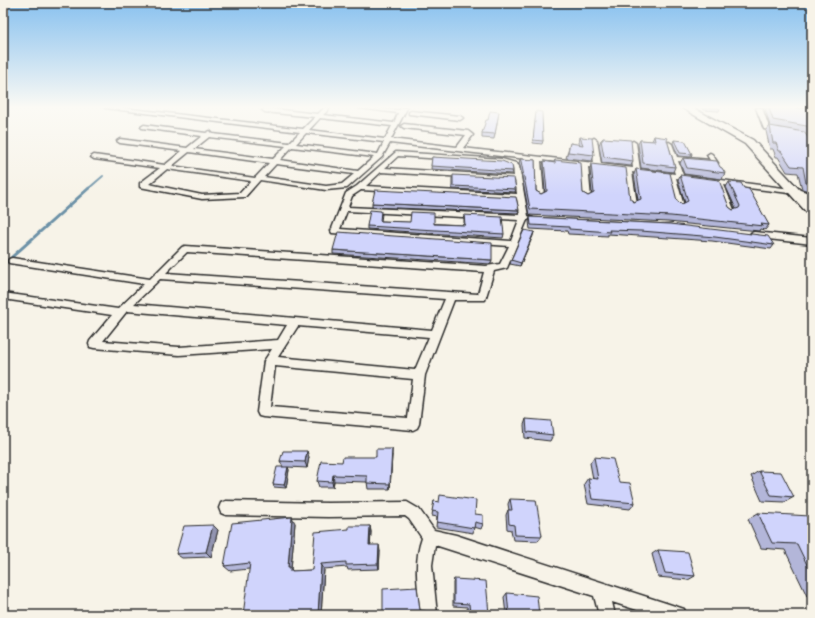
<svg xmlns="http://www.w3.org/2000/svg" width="815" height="618" font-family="Kalam,sans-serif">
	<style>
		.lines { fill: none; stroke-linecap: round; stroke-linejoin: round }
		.stream-far1 { stroke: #6c91a7; stroke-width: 2 }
		.stream { stroke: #6c91a7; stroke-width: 3 }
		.minor-casing { stroke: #2b2b2b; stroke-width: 3 }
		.trunk-casing { stroke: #2b2b2b; stroke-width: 3 }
		.minor { fill: #f7f3e8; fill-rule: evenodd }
		.trunk { fill: #f7f3e8; fill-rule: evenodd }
		.wall { fill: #b3b6d9; stroke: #2b2b2b }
		.shaded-wall { fill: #9294b0; stroke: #2b2b2b }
		.building { fill: #d0d4fc; stroke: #2b2b2b }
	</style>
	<rect width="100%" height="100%" fill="#f7f3e8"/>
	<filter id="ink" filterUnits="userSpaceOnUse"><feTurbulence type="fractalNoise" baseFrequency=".025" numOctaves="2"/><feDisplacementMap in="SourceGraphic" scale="8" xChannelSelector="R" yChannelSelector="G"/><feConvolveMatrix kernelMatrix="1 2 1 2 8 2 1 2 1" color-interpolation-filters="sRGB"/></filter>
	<g filter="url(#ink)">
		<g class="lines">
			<path class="stream-far1" d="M88 189 103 176"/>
			<path class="stream" d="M3 265 89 188"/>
			<defs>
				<path id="minor" d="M105 108H124L303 129 315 117 265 112 262 110 265 108 318 114 324 108H330L323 115 394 123 398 113 359 108 400 110 401 108H407L391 139 457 147 466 135 404 128 401 126 404 124 468 131 473 135 463 148 594 163 591 140 594 138 597 140 601 164 633 168 630 143 633 141 636 143 640 169 675 174 666 144 669 142 672 144 677 157 710 160 707 155 710 153 712 154 718 163 715 165 678 161 683 175 791 189 794 188 812 194V199L797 194 724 185 735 212 731 214 727 212 717 184 676 178 684 206 680 208 676 206 669 177 632 172 637 204 633 206 629 204 625 171 588 167 591 198 587 200 583 198 581 166 541 161 544 196 540 198 536 196 535 160 390 143 382 157 347 188 326 190 260 180 245 197 202 199 140 187V183L160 168 94 159 91 157 94 155 165 165 182 151 120 143 117 141 120 139 187 148 202 136 142 128 141 127 144 125 206 133 210 131 213 134 289 143 300 132ZM320 118 392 126 385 139 309 130ZM306 133 384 142 378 154 296 144ZM209 137 286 146 273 159 194 149ZM292 147 374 157 358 171 280 160ZM189 152 269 163 255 178 172 166ZM276 164 354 174 342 184 326 186 264 177ZM167 169 251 181 240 193 202 195 149 184Z
					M756 108H762L769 127 812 134V138L764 129Z
					M411 111 460 116 463 118 460 120 409 114V112Z
					M396 152 502 159 516 163 519 166 528 216 533 218 527 220 507 268 494 271 485 300H454L425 375 419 424 417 428 413 430 263 417 259 416 257 412 264 361 272 349 179 355 94 348 90 347 89 344 90 341 112 315 3 299V293L118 309 144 284 9 263 8 261 9 259 12 258 150 279 182 247 185 246 486 266 500 264 509 246 332 233 331 231 346 193 357 186ZM398 156 502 163 513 167 514 176 385 168ZM381 172 515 180 517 194 366 186ZM361 190 517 199 520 215 348 207 352 196ZM347 211 519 220 511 241 340 229ZM187 252 484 272 478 294 166 273ZM160 279 445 299 432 330 134 304ZM127 311 287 325 278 340 179 347 103 341ZM298 326 429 337 415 370 278 357ZM275 366 413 379 408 418 270 407Z
					M754 232 812 238V244L751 237 750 235 751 233Z
					M226 501 328 503 407 502 419 509 434 530 456 535 678 607 684 609 686 615H653L612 602 615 615H599L594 596 435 545 432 565 437 615H421C418 589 413 563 422 538L409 519 405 516 328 517 226 515 221 513 219 508 221 503Z"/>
				<path id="trunk" d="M682 108H693L753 140 812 203V215L808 214 745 144Z"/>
			</defs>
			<use href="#minor" class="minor-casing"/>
			<use href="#trunk" class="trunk-casing"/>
			<use href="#minor" class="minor"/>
			<use href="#trunk" class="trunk"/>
		</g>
		<path class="wall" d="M702 108H720L719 111 703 110Z
			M764 108H805L811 121 812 122V134L804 132 812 143V192L802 189 798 173 787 172 778 157H776L773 149H770L766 131 770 126 765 109Z
			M809 108H812V115Z
			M499 112 494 139 482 138V133L488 120Z
			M536 114 543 141 542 144 533 143Z
			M654 136 667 140 675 167 673 172 641 168 638 144 640 140 652 141Z
			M580 137 594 155 592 161 566 158 570 143 579 145V143Z
			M603 138 633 161 631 166 602 163 599 145 601 140H602Z
			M674 140 692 154 691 157 678 156 673 143Z
			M432 157 513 171 512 174 431 169Z
			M683 158 720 167 725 173 722 179 684 174 680 163Z
			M520 159 535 160 536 191 541 194 545 192 543 166 544 161 554 162 555 160 583 193 588 196 592 194 590 169 591 164 630 199 634 202 638 200 634 174 636 169 677 201 682 204 685 203 678 180 680 175 733 210 736 209 726 187 729 182 744 188 769 225 765 230 760 229 759 231 668 222 529 215 520 166 519 164Z
			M452 178 516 189 515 192 452 189Z
			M372 203 519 210 518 213 372 207Z
			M382 214 381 221 464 225V215L504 234 503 238 367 229V226Z
			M530 217 670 224 774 245 771 249 712 241 639 236 608 234V236L568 234 567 231 530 229 529 222Z
			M534 232 520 266 510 264 511 260Z
			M333 250 492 260 491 264 333 254Z
			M526 419 553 435 550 441 525 438 524 425Z
			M392 455 390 489H368L367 482 334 481 333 487H319L317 481 342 462 376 457Z
			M309 457 307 468 288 467 289 470 286 488 274 487 273 484 283 467 280 461Z
			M594 457 619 482 635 503 630 509 588 504 584 484 588 478 593 479 590 463Z
			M759 471 794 497 785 502 762 501 751 476Z
			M510 499 542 536 538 541 513 540 511 530 507 529 506 515 508 510H509L508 504Z
			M434 501 475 514 483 524 481 529 474 527 473 533 436 527 437 517 432 516Z
			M758 513 812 520V597L807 596 785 550 761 548 748 519Z
			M295 523 291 569 293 571 312 570 349 529 370 526 371 532 370 545 380 551 379 569 348 570 347 567 324 569 321 615 249 569 230 571 224 566Z
			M218 530 211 557 182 558 176 554Z
			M658 550 695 576 688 580 658 577 652 554Z
			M454 579 489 614 488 615H468L467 607 453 606V583Z
			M507 593 539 615H506L504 597Z"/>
		<path class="shaded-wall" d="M534 232 533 236 520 266 521 263Z
			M392 449V455L390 489V484Z
			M307 451 309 457 307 468 305 462Z
			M288 467 289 470 286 488 284 485Z
			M333 475 334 481 333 487 332 482Z
			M292 517 295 523 291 569 294 572V576L288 567Z
			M213 525 218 530 211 557 206 552Z
			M370 526 371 532 370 551 369 545Z
			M379 545 380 551 379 569 378 564Z
			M321 564 324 569 321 615H318Z"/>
		<path class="building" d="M769 108H805L811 121 812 122V127L773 120Z
			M490 111 499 112 495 134 482 133 486 120H488Z
			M536 111 542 112 543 141 533 140Z
			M770 126 804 132 812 143V185L806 183 803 167 791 166 781 151H779L776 143H773Z
			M654 136 668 138 667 140 675 167 643 163 640 140 655 141Z
			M580 137 592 138 594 155 568 152 570 143 583 145Z
			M603 138 631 140 633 161 604 157 601 140H603Z
			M674 140 685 141 692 154 680 153Z
			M432 157 502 161 512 165 513 171 431 166Z
			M683 158 717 161 720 167 722 168 725 173 687 168Z
			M520 159 535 160 536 191 541 194 547 191 544 161 555 163V160L581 163 583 193 588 196 594 193 591 164 626 168 630 199 634 202 641 199 636 169 670 173 677 201 682 204 688 201 680 175 719 180 729 207 733 210 739 208 740 206 729 182 741 183 744 188 749 189 769 225 761 224 763 226 671 216 530 209 521 161Z
			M453 175 514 178 516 189 453 186Z
			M375 190 516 197 519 210 372 203Z
			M370 210 381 211 380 221 410 222 411 212 434 213V224L465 225 464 215 502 217 504 234 367 226Z
			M530 217 670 224 768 236 774 245 715 237 641 231 609 230 610 232 569 229V227L531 225Z
			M524 230 534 232 521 263 511 260Z
			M338 232 492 243V260L333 250Z
			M526 419 551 421 553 435 527 432Z
			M376 449H392L390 484 367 483V476L333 475 332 482 317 481 321 461 342 462 343 457H376Z
			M283 451H307L305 462 280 461Z
			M594 457 613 459 619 482 630 483 635 503 592 499 588 478 598 479Z
			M277 467H288L284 485 273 484Z
			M759 471 781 472 794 497 771 495Z
			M440 495 476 500 475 514 483 515V524L475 522 474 528 437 522 438 512 432 511 434 501 439 502Z
			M510 499 536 500 542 536 515 535 514 525 509 524 508 510H512Z
			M758 513 810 516 812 520V575L797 544 772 543Z
			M292 517 288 567H290V571L312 570 315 532 349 529V526H370L369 545H379L378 564 346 565V562L321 564 318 615H243L250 563 224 566 232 523Z
			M213 525 206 552 176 554 184 526Z
			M658 550 688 552 695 576 665 573Z
			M454 579 486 581 489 614 470 613 469 604 454 603Z
			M417 587 420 610 429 612V615H383V589Z
			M507 593 537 596 539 615H509Z"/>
	</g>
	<linearGradient id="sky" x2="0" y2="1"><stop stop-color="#88c1ef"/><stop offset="0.55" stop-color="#fbfaf5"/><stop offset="1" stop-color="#fbfaf5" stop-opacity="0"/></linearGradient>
	<rect width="815" height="195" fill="url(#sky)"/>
	<rect width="815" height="618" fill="none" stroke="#f7f3e8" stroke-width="16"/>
	<rect x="8" y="8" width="799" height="602" fill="none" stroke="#2b2b2b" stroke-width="1.5" filter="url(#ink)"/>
</svg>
